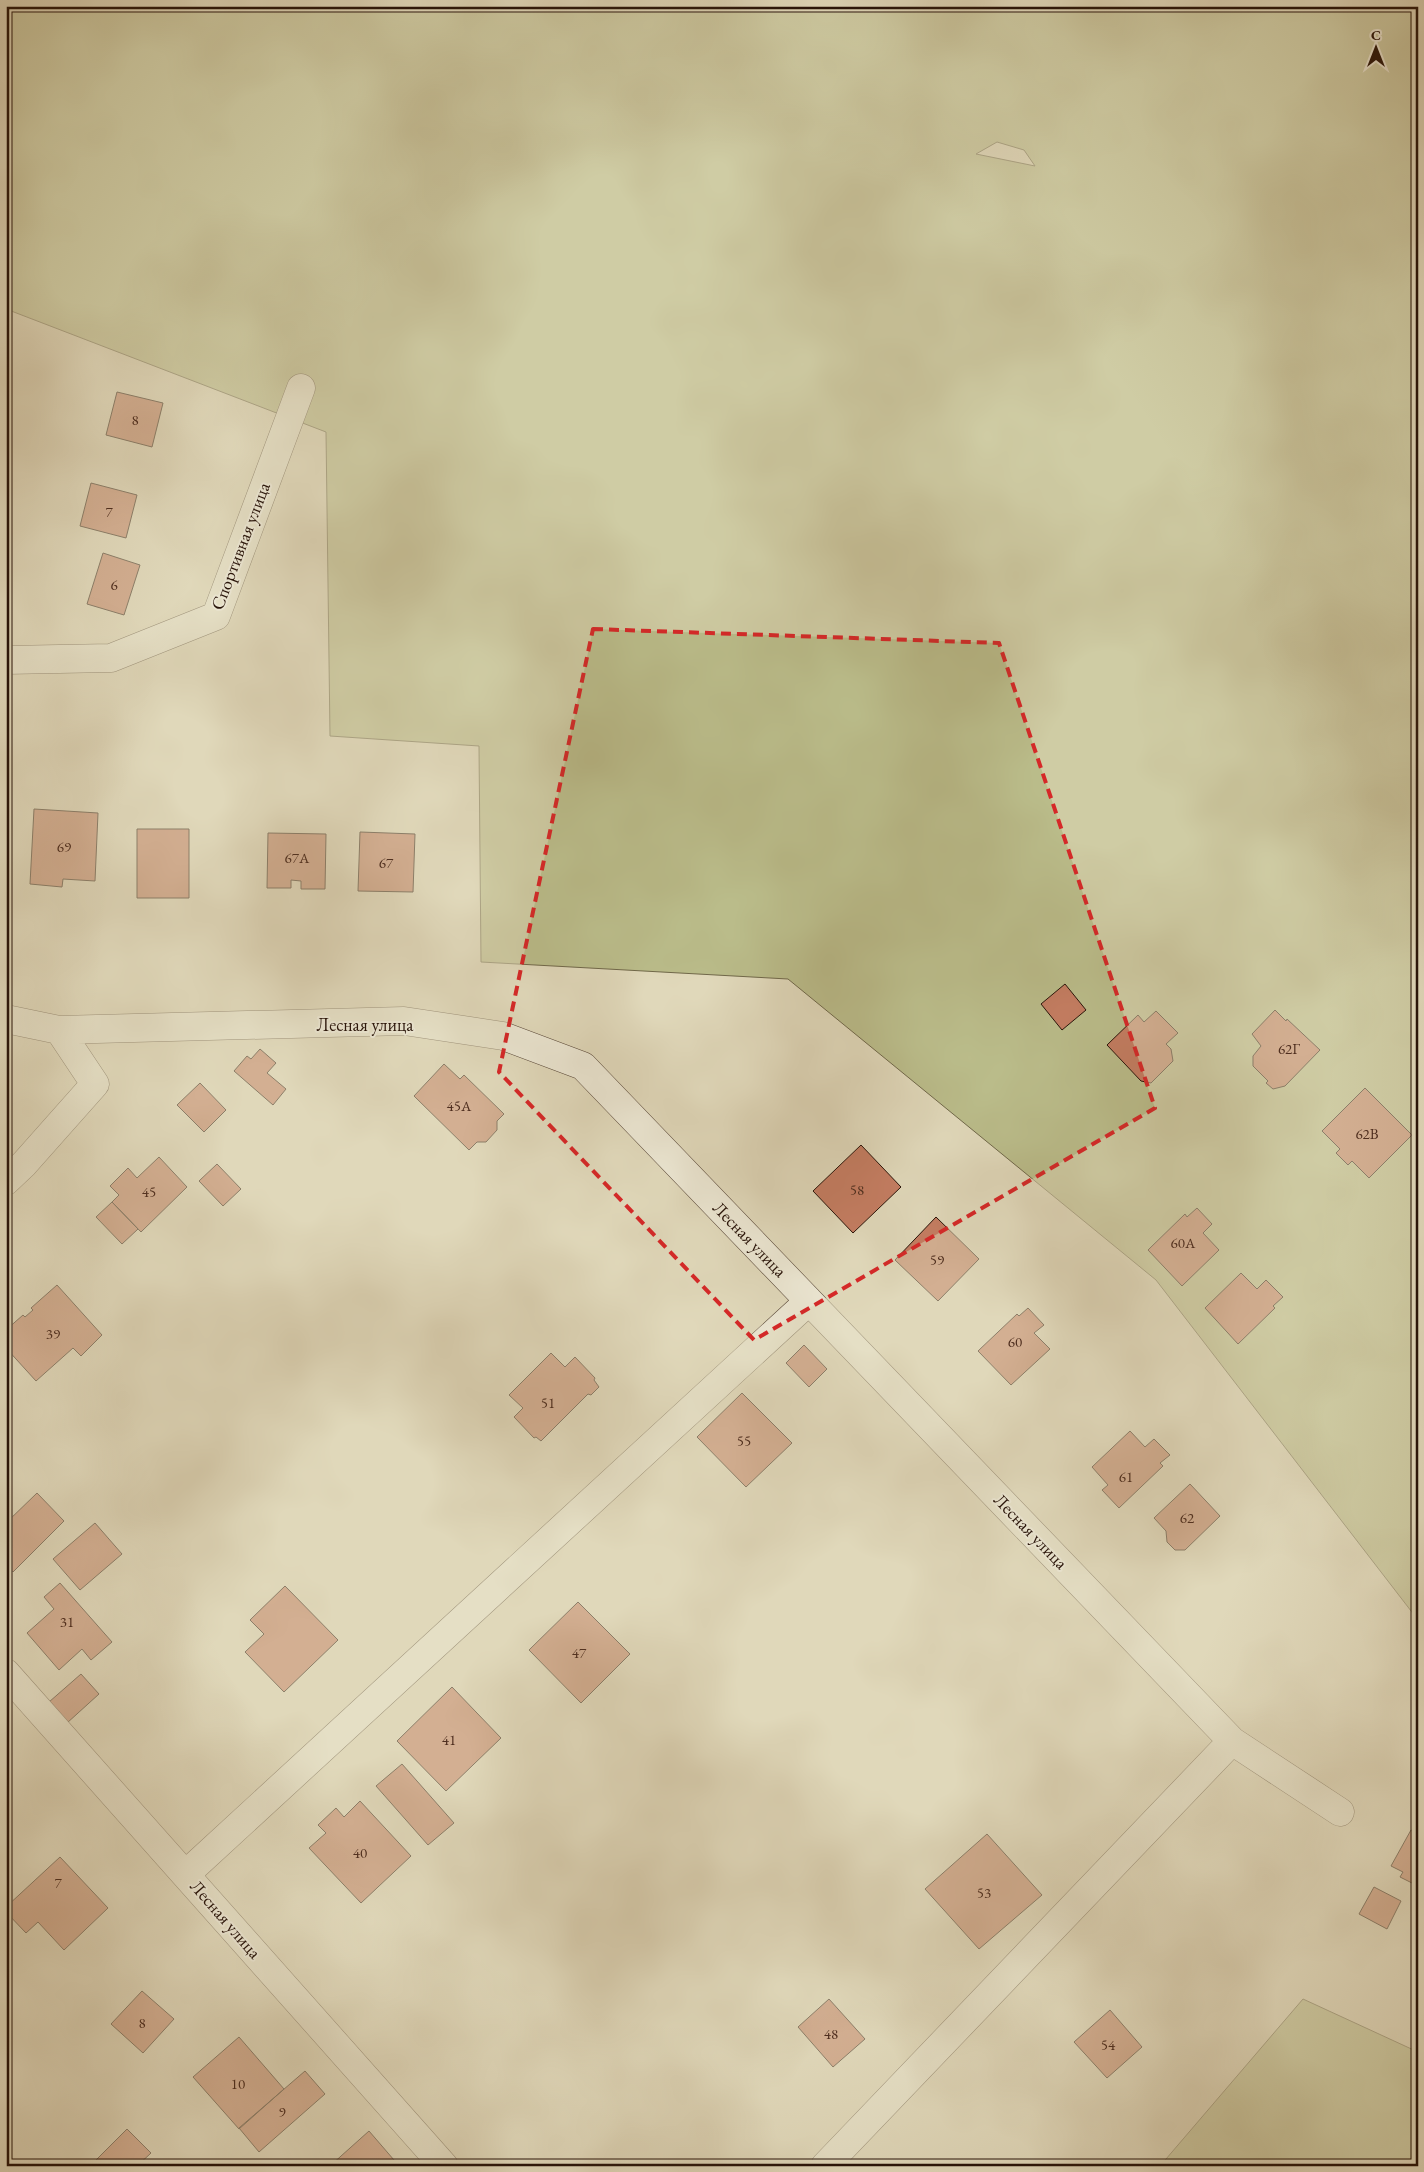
<svg xmlns="http://www.w3.org/2000/svg" width="1424" height="2172" font-family="'EB Garamond',serif">
	<style>
		.green { fill: #babc8a; stroke: #70684a; fill-rule: evenodd }
		.building { fill: #c47d62; stroke: #271309 }
		.lines { fill: none; stroke-linecap: round; stroke-linejoin: round }
		.minor-casing { stroke: #554435; stroke-width: 29 }
		.minor { stroke: #ebe6d2; stroke-width: 28 }
		.marked { fill: none; stroke: #d62828; stroke-width: 4; stroke-dasharray: 10 6; stroke-linejoin: round }
		.labels { text-anchor: middle; dominant-baseline: central; stroke-width: 4; stroke-linejoin: round; paint-order: stroke }
		.number-label { font-size: 15px; fill: #4e2e1f }
		.street-label { font-size: 18px; fill: #271309; stroke: #ebe6d2 }
	</style>
	<rect width="100%" height="100%" fill="#e0d8ba"/>
	<filter id="stains"><feTurbulence type="fractalNoise" baseFrequency=".004" numOctaves="4"/><feColorMatrix values="0 0 0 0 .2 0 0 0 0 .09 0 0 0 0 .02 0 0 0 .5 -.17"/></filter>
	<radialGradient id="worn" r=".72"><stop offset=".6" stop-color="#630" stop-opacity="0"/><stop offset="1" stop-color="#630" stop-opacity=".3"/></radialGradient>
	<path class="green" d="M6 6H1418V1620L1156 1280 788 979 481 962 479 746 330 736 326 432 6 309ZM997 142 1024 150 1035 166 976 154Z
		M1303 1999 1418 2052V2166H1160Z"/>
	<path class="building" d="M117 392 163 403 152 447 106 435Z
		M91 483 137 495 126 538 80 526Z
		M103 553 140 565 124 615 87 604Z
		M34 809 98 813 95 881 63 879 62 887 30 884Z
		M137 829H189V898H137Z
		M360 832 415 834 413 892 358 891Z
		M268 833 326 834 325 889H301V881L291 880V888H267Z
		M1065 984 1086 1010 1062 1030 1041 1004Z
		M1275 1010 1286 1021 1287 1019 1320 1050 1285 1086 1273 1089 1266 1083 1268 1081 1253 1066V1056L1261 1046 1252 1034Z
		M1156 1011 1178 1033 1166 1044 1171 1049 1173 1061 1151 1083 1141 1081 1107 1045 1138 1015 1144 1022Z
		M260 1049 276 1063 267 1073 286 1089 273 1105 234 1071 247 1056 251 1059Z
		M444 1064 460 1079 464 1075 504 1114 497 1121V1130L486 1142H477L469 1150 414 1096Z
		M200 1083 226 1110 204 1132 177 1105Z
		M1365 1088 1412 1135 1369 1178 1352 1161 1348 1165 1336 1153 1340 1149 1322 1131Z
		M861 1145 901 1187 853 1233 813 1191Z
		M159 1157 187 1187 141 1232 112 1202 119 1195 110 1186 128 1168 137 1178Z
		M217 1164 241 1189 223 1206 199 1181Z
		M112 1202 138 1229 122 1244 96 1217Z
		M1197 1208 1212 1224 1203 1233 1219 1250 1182 1286 1148 1250 1185 1214 1187 1217Z
		M936 1217 979 1259 938 1301 895 1260Z
		M1241 1273 1257 1289 1266 1280 1283 1297 1273 1306 1275 1308 1238 1344 1205 1308Z
		M57 1285 102 1335 81 1356 73 1348 36 1381 6 1348V1330L23 1315 25 1317 33 1310 31 1308Z
		M1028 1308 1044 1325 1034 1333 1050 1349 1011 1385 978 1351 1017 1314 1019 1316Z
		M804 1345 827 1369 809 1387 786 1363Z
		M551 1353 565 1367 575 1357 595 1378 594 1380 599 1387 591 1395 588 1394 541 1441 536 1437 534 1438 514 1417 523 1408 509 1395Z
		M742 1393 792 1443 746 1487 697 1437Z
		M1130 1431 1145 1447 1154 1439 1170 1455 1160 1463 1163 1466 1119 1508 1102 1490 1108 1485 1092 1467Z
		M1190 1484 1220 1516 1185 1550H1175L1167 1542 1166 1531 1154 1518Z
		M37 1493 64 1521 13 1572 6 1565V1554L9 1552 6 1549V1523Z
		M95 1523 122 1554 80 1590 53 1559Z
		M60 1583 112 1642 91 1660 82 1649 59 1670 27 1633 54 1609 44 1597Z
		M285 1586 338 1640 284 1692 245 1652 264 1634 250 1620Z
		M578 1602 630 1654 581 1703 529 1650Z
		M81 1674 99 1694 67 1723 49 1702Z
		M452 1687 501 1738 446 1791 397 1741Z
		M402 1764 454 1823 428 1845 376 1786Z
		M360 1801 411 1856 361 1903 309 1848 326 1833 318 1825 336 1808 344 1817Z
		M1411 1830 1418 1833V1886L1400 1877 1403 1872 1391 1866Z
		M987 1834 1042 1895 979 1949 925 1889Z
		M60 1857 108 1908 64 1950 38 1922 26 1933 6 1912V1907Z
		M1374 1887 1401 1901 1387 1929 1359 1914Z
		M142 1991 174 2019 143 2053 111 2024Z
		M829 1999 865 2039 833 2067 798 2027Z
		M1110 2010 1142 2047 1107 2078 1074 2042Z
		M239 2037 284 2089 239 2129 193 2077Z
		M305 2071 325 2094 259 2152 239 2128Z
		M127 2129 151 2153 137 2166H90Z
		M369 2131 394 2160 387 2166 331 2165Z"/>
	<g class="lines">
		<defs>
			<path id="minor" d="M6 660 111 658 216 616 301 388
				M6 1019 59 1030 404 1021 503 1036 583 1066 1232 1741 1340 1812
				M6 1181 24 1164 95 1084 59 1030
				M6 1673 444 2166
				M186 1874 809 1301
				M825 2166 1232 1741"/>
		</defs>
		<use href="#minor" class="minor-casing"/>
		<use href="#minor" class="minor"/>
	</g>
	<path d="M0 0H1424V2172H0ZM593 629 999 643 1155 1108 754 1340 499 1072Z" fill="#e0d8ba" fill-opacity=".55" fill-rule="evenodd"/>
	<path class="marked" d="M593 629 999 643 1155 1108 754 1340 499 1072Z"/>
	<g class="labels">
		<g class="number-label">
			<text x="135" y="419">8</text>
			<text x="109" y="511">7</text>
			<text x="114" y="584">6</text>
			<text x="64" y="846">69</text>
			<text x="297" y="857">67А</text>
			<text x="386" y="862">67</text>
			<text x="1289" y="1048">62Г</text>
			<text x="459" y="1105">45А</text>
			<text x="1367" y="1133">62В</text>
			<text x="857" y="1189">58</text>
			<text x="149" y="1191">45</text>
			<text x="1183" y="1242">60А</text>
			<text x="937" y="1259">59</text>
			<text x="53" y="1333">39</text>
			<text x="1015" y="1341">60</text>
			<text x="548" y="1402">51</text>
			<text x="744" y="1440">55</text>
			<text x="1126" y="1476">61</text>
			<text x="1187" y="1517">62</text>
			<text x="67" y="1621">31</text>
			<text x="579" y="1652">47</text>
			<text x="449" y="1739">41</text>
			<text x="360" y="1852">40</text>
			<text x="58" y="1882">7</text>
			<text x="984" y="1892">53</text>
			<text x="142" y="2022">8</text>
			<text x="831" y="2033">48</text>
			<text x="1108" y="2044">54</text>
			<text x="238" y="2083">10</text>
			<text x="282" y="2111">9</text>
		</g>
		<g class="street-label">
			<text transform="translate(240 546) rotate(-69)">Спортивная улица</text>
			<text x="365" y="1024">Лесная улица</text>
			<text transform="translate(750 1239) rotate(46)">Лесная улица</text>
			<text transform="translate(1031 1531) rotate(46)">Лесная улица</text>
			<text transform="translate(226 1919) rotate(49)">Лесная улица</text>
		</g>
	</g>
	<rect width="1424" height="2172" fill="none" stroke="#e0d8ba" stroke-width="25"/>
	<rect x="8" y="8" width="1409" height="2157" fill="none" stroke="#271309" stroke-width="2.5"/>
	<rect x="12" y="12" width="1399" height="2147" fill="none" stroke="#271309"/>
	<g transform="translate(1376 48)" stroke="#ebe6d2" stroke-width="4" paint-order="stroke">
	<path d="M0-4L9 19L0 12L-9 19Z" fill="#271309"/>
	<text y="-8" font-size="14" font-weight="bold" text-anchor="middle" fill="#271309">С</text>
	</g>
	<rect width="100%" height="100%" filter="url(#stains)"/>
	<rect width="100%" height="100%" fill="url(#worn)"/>
</svg>
